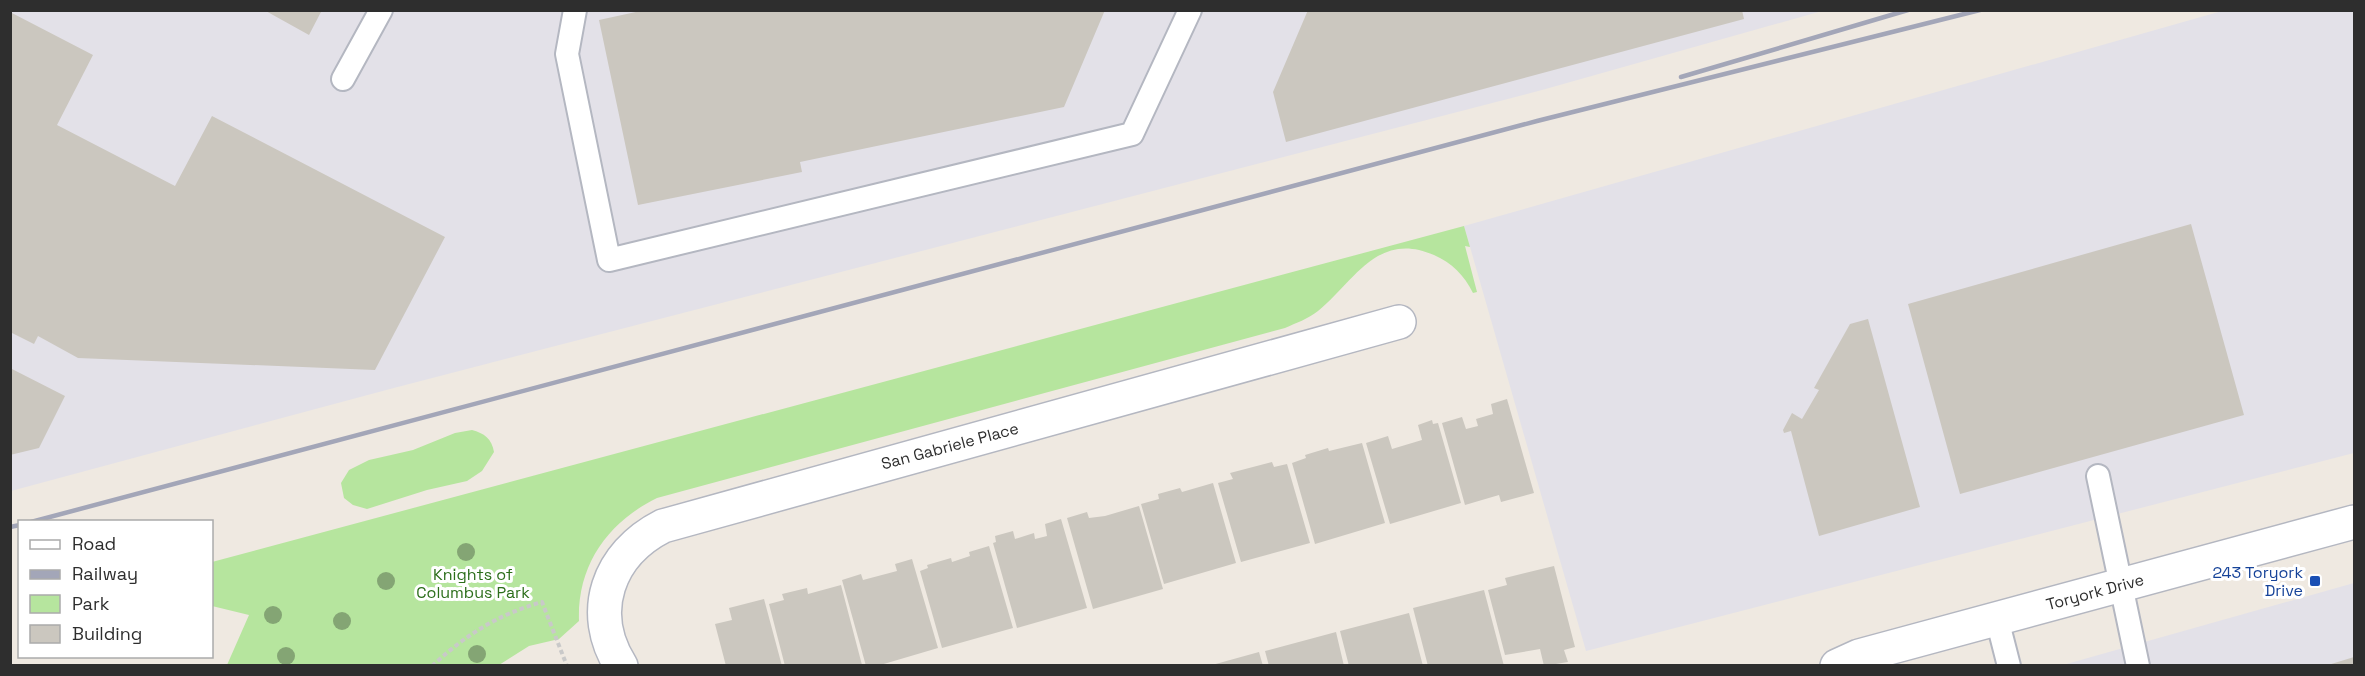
<svg xmlns="http://www.w3.org/2000/svg" width="2365" height="676" font-family="'Space Grotesk',sans-serif">
	<style>
		.industrial { fill: #e3e1e8 }
		.green { fill: #b6e59e }
		.building { fill: #cbc7bf }
		.lines { fill: none; stroke-linecap: round; stroke-linejoin: round }
		.service-casing { stroke: #b4b7c1; stroke-width: 26 }
		.minor-casing { stroke: #b4b7c1; stroke-width: 36 }
		.tertiary-casing { stroke: #b4b7c1; stroke-width: 36 }
		.path { stroke: #c9c9c9; stroke-width: 4; stroke-dasharray: 4.5 3; stroke-linecap: butt }
		.service { stroke: #fff; stroke-width: 22 }
		.minor { stroke: #fff; stroke-width: 33 }
		.tertiary { stroke: #fff; stroke-width: 33 }
		.rail { stroke: #a3a6b8; stroke-width: 4.5 }
		.tree { fill: #84a574 }
		.transit-dot { fill: #1a4fb4; stroke: #fff; stroke-width: 2 }
		.labels { text-anchor: middle; dominant-baseline: central; stroke-width: 6; stroke-linejoin: round; paint-order: stroke }
		.street-label { font-size: 16px; fill: #2e2e2e; stroke: #fff }
		.transit-label { font-size: 16px; fill: #164399; stroke: #fff; text-anchor: end }
		.park-label { font-size: 16px; fill: #2c6e1b; stroke: #fff }
	</style>
	<rect width="100%" height="100%" fill="#efe9e1"/>
	<path class="industrial" d="M11 11H1822L1542 90 390 389 11 491Z
		M2222 11H2354V453L1586 651 1464 226Z
		M2354 583V665H2063Z"/>
	<path class="green" d="M1464 226 1470 247 1465 246 1477 292 1473 293C1464 275 1452 263 1434 255 1377 230 1354 282 1318 311 1308 319 1296 323 1285 328L657 498C608 522 577 565 579 621L559 639 529 646 499 665H227L249 615 212 606V562Z
		M472 430C484 433 492 439 494 452L482 471 467 481 427 490 367 509 353 505 344 498 341 483 349 470 369 460 413 450 455 433Z"/>
	<path class="building" d="M264 10H322L309 35Z
		M645 10H1105L1064 107 800 162 802 172 638 205 599 20Z
		M1308 10H1742L1744 19 1286 142 1273 92Z
		M10 12 93 55 57 125 175 186 212 116 445 237 375 370 78 358 38 336 34 344 10 332Z
		M2191 224 2244 415 1960 494 1908 304Z
		M1868 319 1920 507 1819 536 1791 431 1784 433 1783 430 1792 413 1802 419 1819 390 1814 388 1850 324Z
		M10 368 65 396 39 448 10 455Z
		M1507 399 1534 493 1501 502 1499 495 1465 505 1442 423 1462 417 1466 429 1478 426 1476 419 1493 414 1491 404Z
		M1432 420 1433 424 1438 423 1461 503 1390 524 1366 443 1388 436 1392 449 1422 440 1418 425Z
		M1362 443 1385 523 1315 544 1292 463 1306 458 1305 455 1328 448 1329 451Z
		M1272 462 1274 467 1287 464 1310 543 1241 562 1218 483 1233 479 1230 473Z
		M1213 483 1236 563 1164 584 1141 504 1159 499 1158 494 1180 488 1182 492Z
		M1139 506 1163 589 1093 609 1067 518 1087 512 1089 518 1105 516Z
		M1061 519 1087 608 1017 628 993 543 996 542 995 536 1013 531 1015 539 1034 533 1035 539 1047 536 1045 524Z
		M989 546 1013 628 942 648 920 571 928 568 927 565 951 558 952 562 970 556 969 552Z
		M912 559 938 648 877 666H866L842 580 861 574 863 580 897 571 895 564Z
		M1554 566 1575 647 1564 650 1568 662 1544 666 1540 649 1505 655 1488 590 1507 585 1505 578Z
		M841 585 862 665 785 666 769 604 784 600 782 594 807 588 808 594Z
		M1484 590 1504 666H1428L1413 608Z
		M764 599 782 666H726L715 624 732 620 729 608Z
		M1409 613 1423 666H1349L1340 631Z
		M1336 632 1344 666H1269L1265 651Z
		M1259 652 1263 666H1213L1212 665Z
		M2354 657V666H2328V665Z"/>
	<g class="lines">
		<defs>
			<path id="service" d="M575 10 567 54 609 260 1132 134 1190 10
				M343 79 381 10
				M2098 476 2138 666
				M1997 619 2009 666"/>
			<path id="minor" d="M621 666C587 612 608 554 663 526L1399 322"/>
			<path id="tertiary" d="M1837 666 1859 656 2354 522"/>
		</defs>
		<use href="#service" class="service-casing"/>
		<use href="#minor" class="minor-casing"/>
		<use href="#tertiary" class="tertiary-casing"/>
		<path class="path" d="M432 666C467 634 497 615 542 602L567 666"/>
		<use href="#service" class="service"/>
		<use href="#minor" class="minor"/>
		<use href="#tertiary" class="tertiary"/>
		<path class="rail" d="M1681 77 1908 10
			M31 522 1537 121 1980 10
			M10 527 20 525"/>
	</g>
	<g class="tree">
		<circle cx="466" cy="552" r="9"/>
		<circle cx="386" cy="581" r="9"/>
		<circle cx="273" cy="615" r="9"/>
		<circle cx="342" cy="621" r="9"/>
		<circle cx="477" cy="654" r="9"/>
		<circle cx="286" cy="656" r="9"/>
	</g>
	<rect class="transit-dot" x="2309" y="575" width="12" height="12" rx="3"/>
	<g class="labels">
		<g class="street-label">
			<text transform="translate(950 446) rotate(-15)">San Gabriele Place</text>
			<text transform="translate(2095 592) rotate(-15)">Toryork Drive</text>
		</g>
		<g class="transit-label">
			<text x="2303" y="572">243 Toryork<tspan x="2303" dy="18">Drive</tspan></text>
		</g>
		<g class="park-label">
			<text x="473" y="574">Knights of<tspan x="473" dy="18">Columbus Park</tspan></text>
		</g>
	</g>
	<rect width="2365" height="676" fill="none" stroke="#2e2e2e" stroke-width="24"/>
	<rect x="18" y="520" width="195" height="138" fill="#ffffff" stroke="#ababab" stroke-width="1.5"/>
	<rect x="30" y="540" width="30" height="9" fill="#ffffff" stroke="#ababab" stroke-width="1.5"/>
	<text x="72" y="550" font-size="18" fill="#2e2e2e">Road</text>
	<rect x="30" y="570" width="30" height="9" fill="#a3a6b8" stroke="#ababab" stroke-width="1.5"/>
	<text x="72" y="580" font-size="18" fill="#2e2e2e">Railway</text>
	<rect x="30" y="595" width="30" height="18" fill="#b6e59e" stroke="#ababab" stroke-width="1.5"/>
	<text x="72" y="610" font-size="18" fill="#2e2e2e">Park</text>
	<rect x="30" y="625" width="30" height="18" fill="#cbc7bf" stroke="#ababab" stroke-width="1.5"/>
	<text x="72" y="640" font-size="18" fill="#2e2e2e">Building</text>
</svg>
